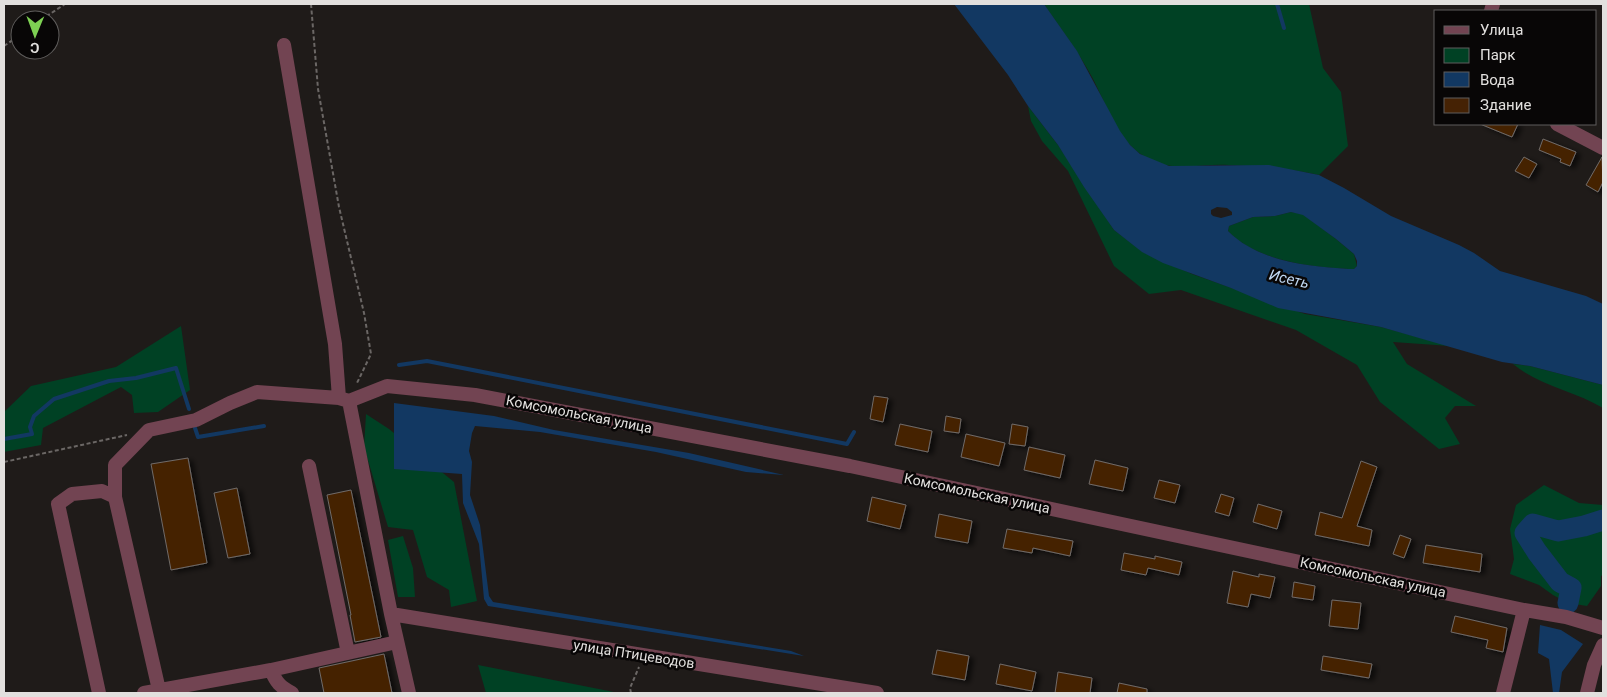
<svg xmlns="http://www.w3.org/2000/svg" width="1607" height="697" font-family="Roboto,sans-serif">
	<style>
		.green { fill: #004124 }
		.water { fill: #123862; fill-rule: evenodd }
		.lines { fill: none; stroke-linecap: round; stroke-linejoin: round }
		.stream { stroke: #123862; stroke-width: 4 }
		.river { stroke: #123862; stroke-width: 21 }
		.building { fill: #452204; stroke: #706b68; filter: url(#shadow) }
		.path { stroke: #6b6765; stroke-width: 2; stroke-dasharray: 4 2.5; stroke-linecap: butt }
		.minor { stroke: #724452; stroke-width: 14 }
		.labels { text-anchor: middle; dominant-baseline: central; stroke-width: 5; stroke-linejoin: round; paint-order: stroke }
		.street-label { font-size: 14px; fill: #e2e0de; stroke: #080606 }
		.water-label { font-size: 15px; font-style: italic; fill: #c0d8f3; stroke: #080606 }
	</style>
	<defs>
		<filter id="shadow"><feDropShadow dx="4.5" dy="2.5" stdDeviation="2.5" flood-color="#0009"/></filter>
	</defs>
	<rect width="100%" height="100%" fill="#1f1b19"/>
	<path class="green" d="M1044 4H1309L1323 68 1341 92 1348 146 1319 175C1290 168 1258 166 1228 165 1209 164 1191 168 1172 166 1157 165 1141 156 1131 146 1115 130 1103 98 1092 77 1078 51 1060 28 1044 4Z
		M1028 106 1058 145 1114 230 1143 252 1192 274 1305 314 1381 327 1450 346 1393 342 1407 364 1476 406H1455L1445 418 1460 444 1439 449 1380 402 1357 365 1296 330 1181 290 1149 294 1114 266 1068 171 1042 141 1031 121Z
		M1291 212 1303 214 1336 239 1354 254 1357 266 1354 269H1349C1311 267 1256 261 1228 231L1229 226 1253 217 1275 216Z
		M181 326 190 390 158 412 134 413 132 395 121 387 43 428 41 445 4 452V412L31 386 116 367Z
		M1513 364 1530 366 1603 385V408C1575 391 1538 385 1513 364Z
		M366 414 389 429 454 482 477 601 451 607 449 590 427 577 413 530 388 527 364 447Z
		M1544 485 1579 503 1603 505V531L1602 533 1603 535V575L1601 576V586L1587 606 1568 603 1553 595 1539 585 1510 574 1514 559 1510 529 1516 505Z
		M403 536 413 568 415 597H398L388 540Z
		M478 665 619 693H486Z"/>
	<path class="water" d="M954 4H1044L1077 51 1120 131 1130 145 1140 154 1169 166 1269 165 1319 175 1344 188 1391 216 1459 245 1474 253 1500 271 1586 296 1603 304V385L1530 366 1502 362 1381 327 1278 308 1231 288 1163 263 1142 252 1114 230 1084 187 1058 145 1028 106 1008 75ZM1217 207 1227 208 1232 212V215L1221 218 1213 216 1211 214V210ZM1291 212 1303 215 1336 239 1354 254 1357 261V266L1354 269H1349C1308 266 1259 262 1228 231L1229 226 1253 217 1275 216Z
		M394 403 494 416 554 430 689 453 784 475 746 472 656 452 540 432 475 426 472 433 469 451 472 462 470 495 480 525 489 596 493 602 791 651 804 656 488 606 484 599 479 544 463 503 462 474 394 469Z
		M1540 625 1561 630 1583 644 1562 672 1559 693H1553L1549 659 1538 653Z"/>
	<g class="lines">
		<path class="stream" d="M1277 4 1284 28
			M399 365 427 361 847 444 854 432
			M195 428 198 437 264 426
			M4 439 32 434 30 427 34 416 54 399 109 381 136 378 176 368 189 409"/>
		<path class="river" d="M1568 603 1571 588 1560 582 1537 552 1525 533 1533 524 1558 531 1584 526 1603 520"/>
	</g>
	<path class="building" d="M1480 124H1518L1512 137Z
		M1543 139 1576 152 1570 166 1560 162 1561 159 1539 150Z
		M1524 157 1537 164 1529 178 1515 171Z
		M1602 157 1603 182 1598 192 1586 185Z
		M874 396 888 398 883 422 870 419Z
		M946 416 961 419 959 433 944 431Z
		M900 424 932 431 928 452 895 445Z
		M1012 424 1028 427 1025 446 1009 444Z
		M966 434 1005 443 999 466 961 457Z
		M1029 447 1065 455 1060 478 1024 470Z
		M188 458 207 563 171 570 151 464Z
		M1095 460 1128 468 1123 491 1089 484Z
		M1361 461 1377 467 1357 526 1372 530 1369 546 1315 535 1320 512 1342 518Z
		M1159 480 1180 485 1175 503 1154 498Z
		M237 488 250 554 228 558 214 493Z
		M351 490 381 637 355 642 350 615H351L327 495Z
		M1221 494 1234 498 1229 516 1215 512Z
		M872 497 906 505 900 529 867 521Z
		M1258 504 1282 511 1277 529 1253 522Z
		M939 514 972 521 968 543 935 537Z
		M1007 529 1073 541 1070 556 1033 548 1032 553 1003 548Z
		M1400 535 1411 539 1404 558 1393 554Z
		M1426 545 1482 554 1480 572 1423 563Z
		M1124 553 1155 559V556L1182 562 1179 575 1148 568 1146 575 1121 570Z
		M1233 571 1259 577V574L1275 577 1270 598 1251 594 1248 607 1227 603Z
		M1294 582 1315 586 1313 600 1292 597Z
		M1332 600 1361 603 1358 629 1329 626Z
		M1455 616 1507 628 1503 652 1486 648 1488 640 1451 632Z
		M937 650 969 656 965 680 932 674Z
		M384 654 392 693H324L319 668Z
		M1323 656 1372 664 1369 678 1321 670Z
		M1000 664 1036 672 1032 691 996 684Z
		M1058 672 1092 678 1090 693H1055Z
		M1119 683 1147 689V693H1117Z"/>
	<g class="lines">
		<path class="path" d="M311 4 318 89 339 207 364 313 371 354 357 383
			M41 20 65 4
			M4 46 20 35
			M4 462 127 435
			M631 693 630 688 639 667"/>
		<path class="minor" d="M1491 11 1493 4
			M284 45 335 344 339 398
			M1557 124 1603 148
			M349 401 387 386 475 395 850 466 1524 610 1566 617 1603 628
			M309 466 348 653
			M115 497V465L149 430 196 420 230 403 257 392 339 398 349 401 391 614 409 693
			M391 614 877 693
			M271 670C276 682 280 687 292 693
			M99 693 58 504 72 494 102 491 115 497 159 690
			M144 693 271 670 397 642
			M1503 693 1524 610
			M1587 693 1594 665 1603 645"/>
	</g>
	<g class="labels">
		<g class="street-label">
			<text transform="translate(579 414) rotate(11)">Комсомольская улица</text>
			<text transform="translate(977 493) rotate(12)">Комсомольская улица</text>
			<text transform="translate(1373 577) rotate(12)">Комсомольская улица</text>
			<text transform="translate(634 654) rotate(9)">улица Птицеводов</text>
		</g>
		<g class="water-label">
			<text transform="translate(1289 279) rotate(13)">Исеть</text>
		</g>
	</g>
	<rect width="1607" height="697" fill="none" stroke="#e2e0de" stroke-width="10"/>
	<rect x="1434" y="10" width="162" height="115" fill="#080606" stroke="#5f5d5c"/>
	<rect x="1444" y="26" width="25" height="8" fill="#724452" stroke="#5f5d5c"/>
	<text x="1480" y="35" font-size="15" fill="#e2e0de">Улица</text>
	<rect x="1444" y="48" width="25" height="15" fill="#004124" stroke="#5f5d5c"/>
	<text x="1480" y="60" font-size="15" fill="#e2e0de">Парк</text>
	<rect x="1444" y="72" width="25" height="15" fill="#123862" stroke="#5f5d5c"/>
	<text x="1480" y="85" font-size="15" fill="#e2e0de">Вода</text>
	<rect x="1444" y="98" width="25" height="15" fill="#452204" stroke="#5f5d5c"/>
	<text x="1480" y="110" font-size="15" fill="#e2e0de">Здание</text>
	<g transform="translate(35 35) rotate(181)"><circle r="24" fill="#080606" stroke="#5f5d5c"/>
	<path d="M0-4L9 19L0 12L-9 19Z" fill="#7ed153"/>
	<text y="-8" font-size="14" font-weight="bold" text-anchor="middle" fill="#e2e0de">С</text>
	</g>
</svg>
